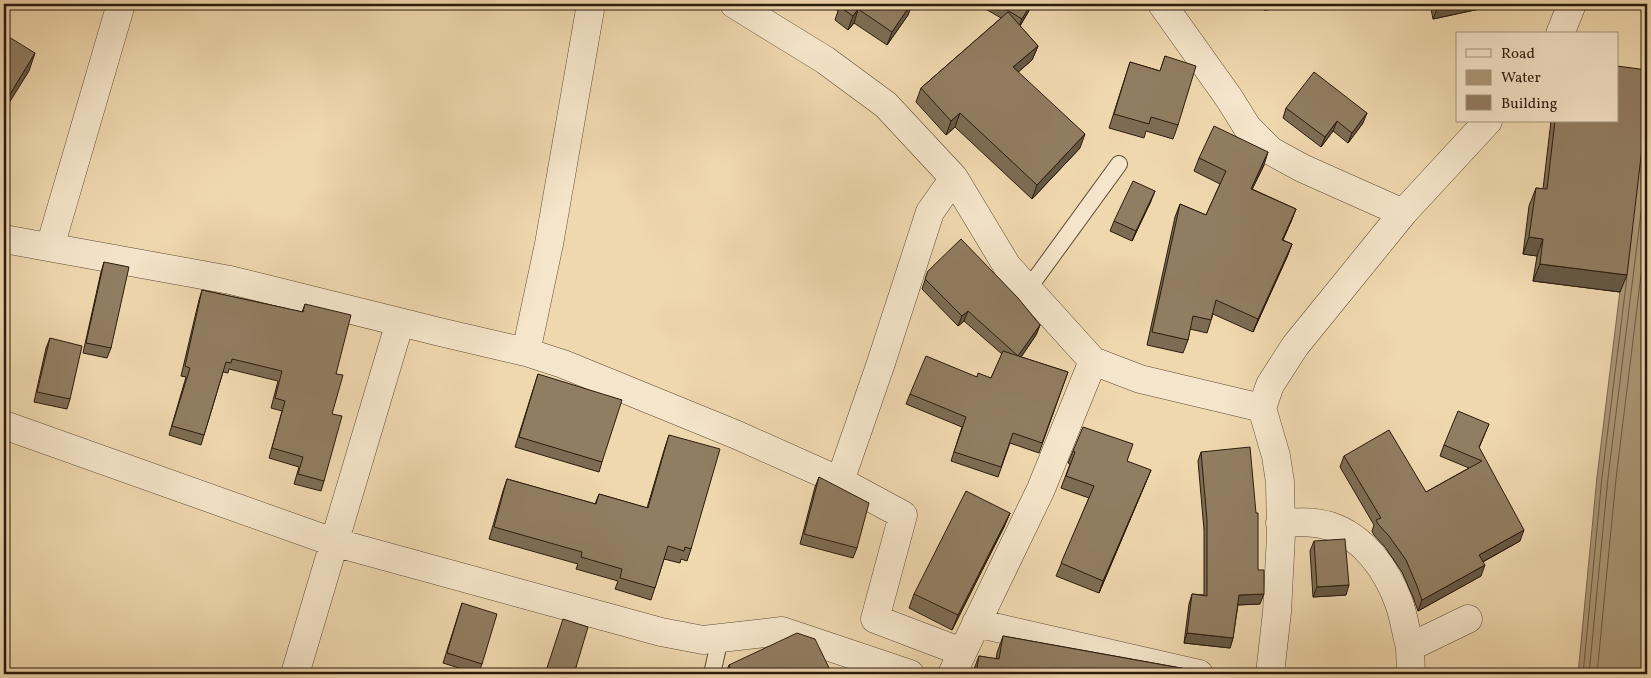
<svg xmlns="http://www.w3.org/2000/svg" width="1651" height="678" font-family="Vollkorn,serif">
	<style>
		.water { fill: #ac9777; stroke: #78654d }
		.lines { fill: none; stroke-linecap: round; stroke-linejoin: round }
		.shore { stroke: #6c5942; stroke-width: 1 }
		.lane-casing { stroke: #5c4a35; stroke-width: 18 }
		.street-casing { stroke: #5c4a35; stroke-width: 29 }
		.lane { stroke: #f5e5ca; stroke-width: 16 }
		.street { stroke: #f5e5ca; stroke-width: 28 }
		.wall { fill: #7d6c53; stroke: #2b1b0d }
		.shaded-wall { fill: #665844; stroke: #2b1b0d }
		.building { fill: #917d61; stroke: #2b1b0d }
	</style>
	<rect width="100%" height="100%" fill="#efd7ae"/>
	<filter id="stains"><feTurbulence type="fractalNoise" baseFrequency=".004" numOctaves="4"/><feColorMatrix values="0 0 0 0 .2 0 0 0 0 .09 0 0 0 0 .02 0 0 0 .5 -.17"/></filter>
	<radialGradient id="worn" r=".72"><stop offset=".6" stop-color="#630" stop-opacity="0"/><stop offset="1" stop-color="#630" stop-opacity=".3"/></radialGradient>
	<path class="water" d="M1647 72V674H1578L1597 477Z"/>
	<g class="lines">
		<path class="shore" d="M1583 674 1602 477 1627 277
			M1589 674 1608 478 1647 164
			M1597 674 1616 479 1647 226"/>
		<defs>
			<path id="lane" d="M1028 289 1119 164
				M712 674 720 638"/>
			<path id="street" d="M734 4 825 60 886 105 954 178 1007 266 1093 361 1140 379 1262 408 1276 456 1280 482 1281 535 1277 612 1270 674
				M1162 4 1229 98 1247 127 1271 151 1302 168 1403 213
				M1560 34 1572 4
				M4 239 230 280 444 333 526 352 563 364 737 435 840 481 903 515 875 619 962 652
				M50 247 121 4
				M526 352 549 244 591 4
				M1262 408 1270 385 1295 346 1403 213 1488 121
				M4 425 333 542 661 632 703 640 782 631 910 674
				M840 481 881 363 930 212 954 178
				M1280 523C1297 522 1313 521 1330 526 1364 537 1387 570 1399 603 1404 617 1406 633 1410 647L1468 619
				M976 623 1199 674
				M1410 647 1411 674
				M295 674 400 322
				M952 674 1041 489 1093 361"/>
		</defs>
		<use href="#lane" class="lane-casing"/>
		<use href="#street" class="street-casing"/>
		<use href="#lane" class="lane"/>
		<use href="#street" class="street"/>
	</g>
	<path class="wall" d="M829 4H912L908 15 887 45 854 23 848 30 835 20 838 11Z
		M977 4H1033L1020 26 1038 46 1032 60 1018 72 1080 148 1032 199 955 127 946 135 916 102 921 88 1001 18Z
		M1263 4H1317V6L1264 10Z
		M1430 4H1486L1484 8 1433 19Z
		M1165 56 1178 125 1173 139 1146 131 1144 138 1109 128 1130 62 1160 71Z
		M1286 108 1363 123 1348 143 1333 131 1321 147 1283 118Z
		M1551 121H1617L1620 292 1533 281 1537 256 1523 254 1529 206 1536 188 1543 189Z
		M1199 158 1264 165 1252 189 1296 209 1283 240 1292 244 1287 257 1253 332 1213 314 1207 333 1190 329 1188 340 1183 353 1147 345 1175 217 1180 204 1206 215 1220 184 1194 171Z
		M1151 201 1132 241 1110 231 1114 221Z
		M104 262 111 348 107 358 83 353 101 272Z
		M928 271 1040 325 1036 335 1021 357 1068 372 1039 453 1010 443 998 477 951 461 962 427 906 404 910 394 977 377 991 378 1002 354 964 321 958 326 922 289Z
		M202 290 302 312 305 304 336 374 324 481 321 491 294 484 299 467 269 458 282 411 271 408 278 381 229 369 228 373 223 372 201 445 169 435 186 377 181 376 199 300Z
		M50 338 70 399 67 409 34 402 46 348Z
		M538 374 602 462 599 472 515 447Z
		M1489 424 1479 448 1520 541 1483 562 1481 576 1418 611 1413 597 1402 572 1385 547 1374 535 1372 531 1374 525 1340 467 1344 456 1426 492 1469 468 1440 456 1444 445Z
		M669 435 691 549 687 561 681 559 680 563 664 559 651 600 615 589 618 581 576 569 578 564 489 539 503 491 507 479 595 504 599 494 647 508 665 447Z
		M1073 451 1127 461 1146 482 1099 593 1056 576 1089 498 1061 488 1070 464 1068 463Z
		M1201 452 1258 570 1260 604 1238 605 1233 638 1230 648 1184 643 1189 604 1192 594 1204 595V530L1198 461Z
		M819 477 857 548 853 558 800 544 815 487Z
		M1010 513 1004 527 952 630 909 608 914 594Z
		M1314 541 1346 595 1313 597 1310 551Z
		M462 603 482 664 478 674 443 663Z
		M1003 636 1214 674H972L979 656 996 659 997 653Z
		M729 665 832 674H725Z"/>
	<path class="shaded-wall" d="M911 4H912L908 15 887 45 892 32Z
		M1031 4H1033L1018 29 1022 19Z
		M1266 4H1317V6L1264 10Z
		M1461 4H1486L1484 8 1433 19 1437 9Z
		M858 9 854 23 848 30 853 16Z
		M1038 46 1032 60 1008 81 1013 67Z
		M35 53 29 71 4 111V104Z
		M960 113 955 127 946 135 951 121Z
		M1367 113 1363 123 1348 143 1352 133Z
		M1337 121 1333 131 1321 147 1325 137Z
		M1085 134 1080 148 1032 199 1037 185Z
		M1268 152 1264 165 1246 202 1251 189Z
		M1155 191 1151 201 1132 241 1136 231Z
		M1296 209 1291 222 1277 253 1282 240Z
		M1529 237 1543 239 1537 256 1523 254Z
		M1292 244 1287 257 1253 332 1258 319Z
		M1540 264 1627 275 1620 292 1533 281Z
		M968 311 964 321 958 326 962 316Z
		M1040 325 1036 335 1015 366 1018 356Z
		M1151 470 1146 482 1099 593 1103 581Z
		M1010 513 1004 527 952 630 958 615Z
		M1524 530 1520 541 1475 566 1479 555Z
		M1485 565 1481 576 1418 611 1422 600Z
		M1349 585 1346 595 1313 597 1317 587Z
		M1264 594 1260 604 1235 605 1239 595Z
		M1187 633 1233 638 1230 648 1184 643Z"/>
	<path class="building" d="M842 4H911L892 32 858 9 853 16 840 7Z
		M997 4H1031L1022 19Z
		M1436 4H1461L1437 9Z
		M1008 12 1038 46 1013 67 1085 134 1037 185 960 113 951 121 921 88Z
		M4 34 35 53 4 104Z
		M1165 56 1196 66 1178 125 1151 117 1149 124 1114 114 1130 62 1160 71Z
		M1617 66 1647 70V106L1627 275 1540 264 1543 239 1529 237 1536 188 1547 189 1555 121H1617Z
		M1314 72 1367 113 1352 133 1337 121 1325 137 1286 108Z
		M1214 126 1268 152 1251 189 1296 209 1282 240 1292 244 1258 319 1216 300 1211 320 1193 316 1188 340 1152 332 1180 204 1206 215 1226 171 1199 158Z
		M1133 181 1155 191 1136 231 1114 221Z
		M961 239 1018 298 1040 325 1018 356 968 311 962 316 925 279 928 271Z
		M104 262 129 267 111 348 86 343Z
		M202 290 303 312 305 304 351 315 336 374 343 375 332 414 342 416 324 481 298 474 303 457 272 448 285 401 275 398 282 371 232 359 231 363 226 362 204 435 172 426 190 368 185 366Z
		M50 338 82 346 70 399 37 392Z
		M1003 351 1068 372 1042 443 1013 433 1001 467 954 452 966 417 910 394 926 356 977 377 978 373 991 378Z
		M538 374 622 400 602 462 519 437Z
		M1458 411 1489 424 1479 447 1524 530 1479 555 1485 565 1422 600 1417 586 1406 560 1389 536 1378 524 1376 520 1381 518 1344 456 1389 430 1426 492 1482 461 1444 445Z
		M1083 427 1133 444 1127 461 1151 470 1103 581 1061 563 1094 486 1066 476 1075 452 1073 451Z
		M669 435 720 449 691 549 685 547 684 551 668 546 655 588 620 578 622 569 581 557 582 552 494 527 507 479 596 504 599 494 648 508Z
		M1250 447 1256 513H1258V570H1264V594L1239 595 1233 638 1187 633 1192 594 1207 596V520L1201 452Z
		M819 477 869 503 857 548 804 534Z
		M966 491 1010 513 958 615 914 594Z
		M1345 539 1349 585 1317 587 1314 541Z
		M462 603 497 614 482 664 447 653Z
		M563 619 588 627 574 674H545Z
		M797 633 815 639 832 674H733L729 665Z
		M1003 636 1214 674H976L979 656 999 659Z"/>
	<rect width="1651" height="678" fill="none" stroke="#efd7ae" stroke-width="20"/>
	<rect x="5" y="5" width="1641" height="668" fill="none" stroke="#2b1b0d" stroke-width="2.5"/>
	<rect x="10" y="10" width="1631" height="658" fill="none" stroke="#2b1b0d"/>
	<rect x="1456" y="32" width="162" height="90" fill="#f5e5ca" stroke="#a4947e"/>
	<rect x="1466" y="49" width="25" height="8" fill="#f5e5ca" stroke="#a4947e"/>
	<text x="1501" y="58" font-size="15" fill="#2b1b0d">Road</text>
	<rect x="1466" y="70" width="25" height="15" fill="#ac9777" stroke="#a4947e"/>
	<text x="1501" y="82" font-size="15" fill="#2b1b0d">Water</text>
	<rect x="1466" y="95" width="25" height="15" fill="#917d61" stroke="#a4947e"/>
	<text x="1501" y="108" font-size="15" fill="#2b1b0d">Building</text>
	<rect width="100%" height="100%" filter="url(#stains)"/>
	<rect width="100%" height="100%" fill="url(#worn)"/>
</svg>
